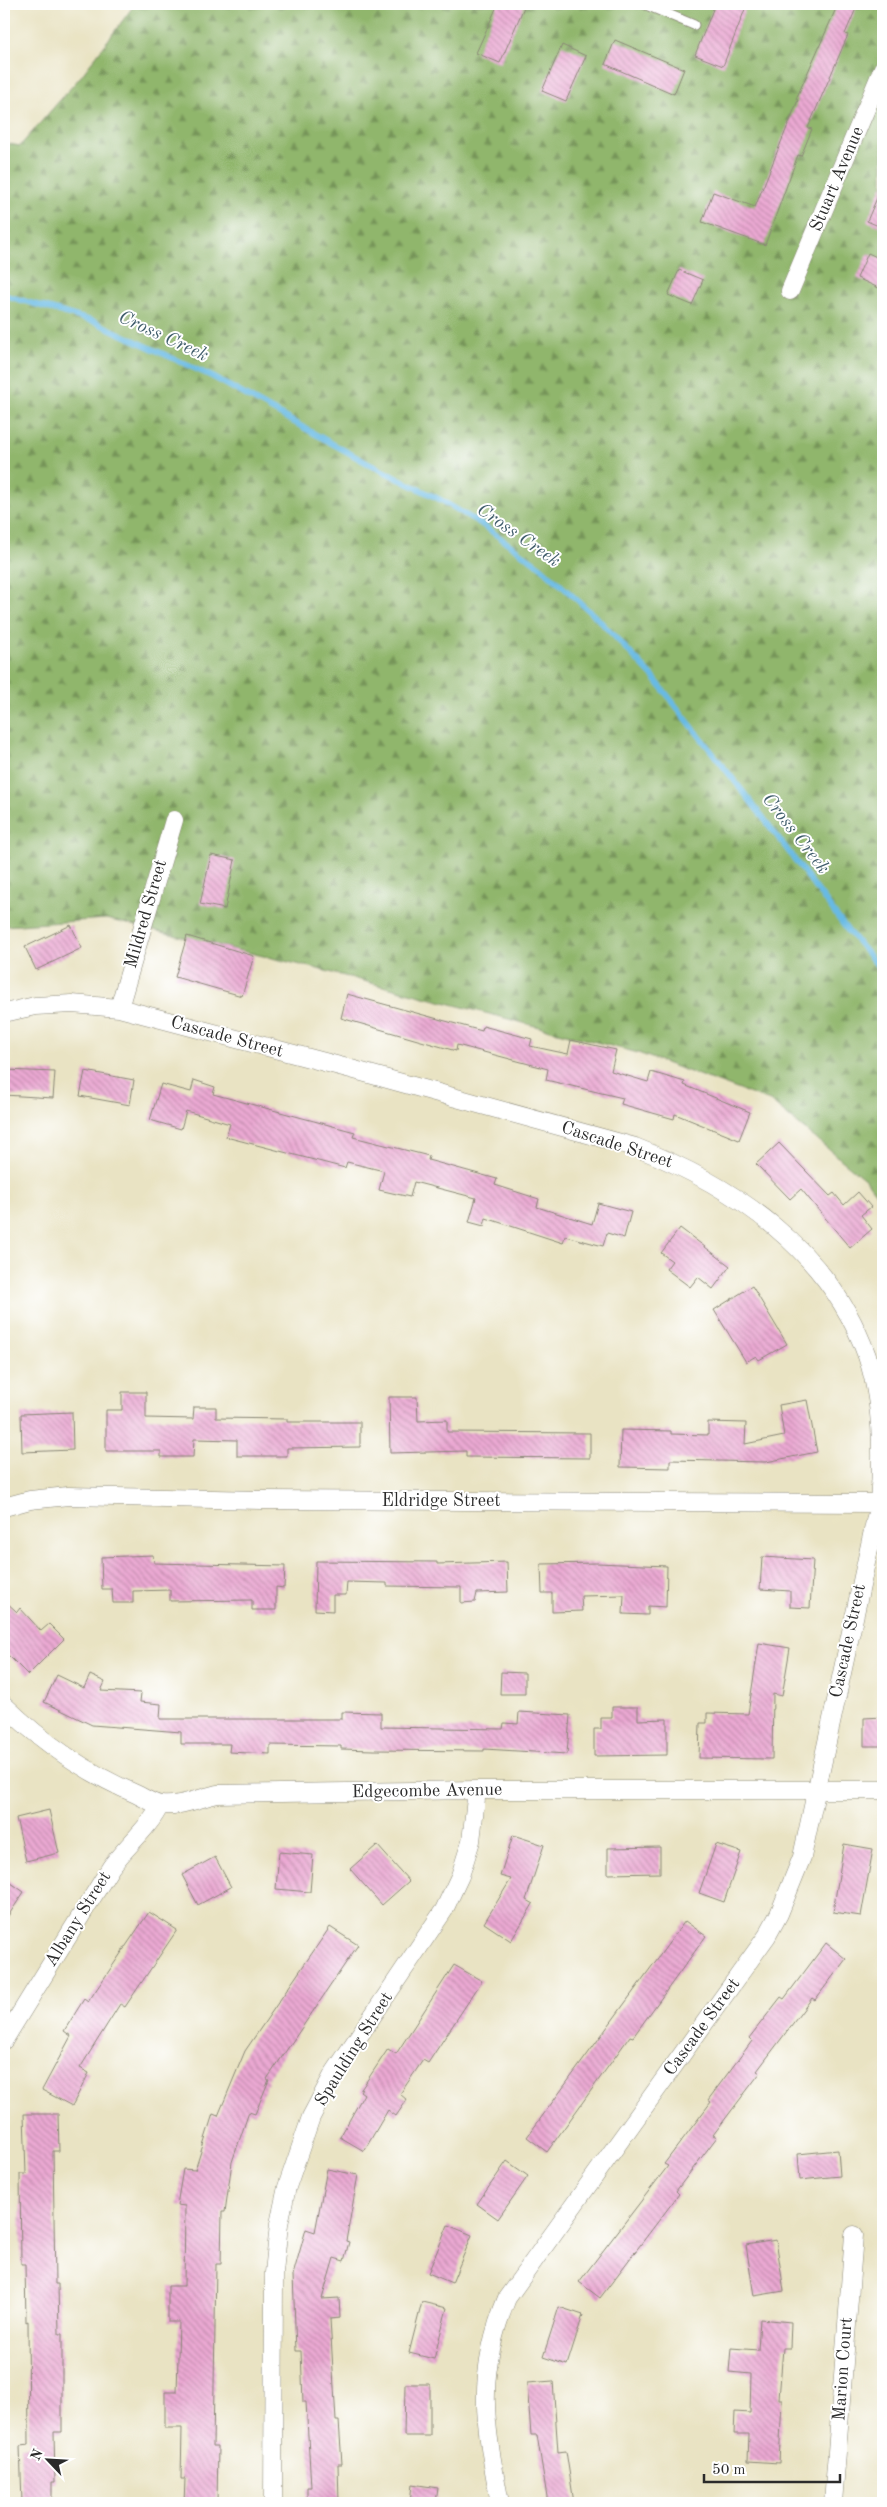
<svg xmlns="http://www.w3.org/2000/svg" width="887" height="2507" font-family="'Old Standard TT',serif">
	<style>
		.forest { fill: url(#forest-firs); stroke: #5e704c }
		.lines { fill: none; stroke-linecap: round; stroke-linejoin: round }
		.stream { stroke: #68bae4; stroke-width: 5.5 }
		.building { fill: url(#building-back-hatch) }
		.service-casing { stroke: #8a8777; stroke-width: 11 }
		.minor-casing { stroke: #8a8777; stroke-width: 19 }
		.service { stroke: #fff; stroke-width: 9 }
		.minor { stroke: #fff; stroke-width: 18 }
		.labels { text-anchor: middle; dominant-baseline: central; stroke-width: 4; stroke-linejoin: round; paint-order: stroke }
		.street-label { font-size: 18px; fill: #2b2b2b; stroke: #fff }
		.water-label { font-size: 19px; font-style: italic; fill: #405d6c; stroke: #fff }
	</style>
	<defs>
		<pattern id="forest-firs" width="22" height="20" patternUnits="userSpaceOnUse" patternTransform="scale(1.25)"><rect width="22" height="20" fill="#90b66c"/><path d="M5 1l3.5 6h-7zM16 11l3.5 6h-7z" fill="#769459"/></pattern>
		<pattern id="building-back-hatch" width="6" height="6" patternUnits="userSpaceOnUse" patternTransform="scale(1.25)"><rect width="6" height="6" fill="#eba9d3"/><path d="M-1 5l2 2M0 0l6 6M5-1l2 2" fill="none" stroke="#bf8aab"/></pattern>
	</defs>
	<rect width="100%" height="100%" fill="#fff"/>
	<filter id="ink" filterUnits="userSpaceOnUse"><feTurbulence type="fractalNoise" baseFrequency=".02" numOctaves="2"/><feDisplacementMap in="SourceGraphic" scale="10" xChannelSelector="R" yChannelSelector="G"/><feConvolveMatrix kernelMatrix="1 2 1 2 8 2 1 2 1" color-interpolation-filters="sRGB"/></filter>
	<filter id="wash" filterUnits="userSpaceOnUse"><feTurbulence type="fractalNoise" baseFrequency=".0096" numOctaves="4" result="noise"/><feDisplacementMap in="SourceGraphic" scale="20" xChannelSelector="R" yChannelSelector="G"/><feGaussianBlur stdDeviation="1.12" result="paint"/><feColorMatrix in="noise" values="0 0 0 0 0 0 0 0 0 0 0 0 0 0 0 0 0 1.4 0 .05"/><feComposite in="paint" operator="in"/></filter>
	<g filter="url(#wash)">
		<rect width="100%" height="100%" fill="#e9e3c3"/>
		<path class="forest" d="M135 4H883V1205L867 1181 770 1101 638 1053 314 968 106 919 4 926V143L20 146 82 75Z"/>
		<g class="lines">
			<path class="stream" d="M4 295 95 322 213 377 367 463 441 500 481 524 541 567 597 618 654 678 762 816 848 931 883 972"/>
		</g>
		<g id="blocks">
			<path class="building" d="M498 4H516L524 7 500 63 476 53Z
				M715 4H747L723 66 695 55Z
				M838 4H858L845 34 848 35 808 128 812 129 801 156 798 155 765 245 702 222 713 192 755 207 798 100 796 99Z
				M615 40 684 69 674 94 605 64Z
				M562 45 586 56 566 101 542 91Z
				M883 184V228L867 221Z
				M868 253 883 260V290L857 278Z
				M679 270 703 280 692 305 668 295Z
				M211 855 235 860 225 909 200 904Z
				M71 925 82 948 36 970 25 947Z
				M187 936 254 956 242 996 175 977Z
				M347 994 482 1031 483 1026 532 1039 530 1046 568 1054 571 1040 616 1050 611 1071 648 1082 651 1072 685 1082 684 1085 750 1112 739 1140 675 1114 674 1119 621 1104 623 1098 546 1080 548 1069 457 1045 456 1051 341 1018Z
				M4 1070 55 1072 53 1098 4 1095Z
				M85 1071 134 1080 130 1105 80 1096Z
				M194 1080 215 1087 213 1094 355 1132 353 1137 429 1156 428 1160 497 1179 495 1185 539 1199 537 1207 592 1224 598 1203 631 1212 624 1238 607 1233 603 1246 565 1236 563 1243 486 1218 484 1226 469 1222 476 1198 414 1182 410 1197 379 1190 384 1171 347 1162 345 1168 226 1137 230 1124 186 1111 181 1129 150 1120 161 1084 191 1092Z
				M779 1143 830 1196 834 1193 844 1205 858 1192 871 1207 861 1215 872 1229 850 1248 801 1189 790 1199 756 1164Z
				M680 1228 730 1266 713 1289 698 1277 690 1287 666 1269 672 1261 661 1253Z
				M752 1286 787 1344 759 1360 756 1356 746 1362 714 1310Z
				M122 1392H146V1418L193 1419 194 1407H216V1418L287 1419V1422H360V1447L287 1448V1456H237V1440L194 1439 193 1457H161V1451H106V1410H122Z
				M389 1397H417L418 1421 447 1420V1432L590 1433V1458L466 1457V1451L390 1453Z
				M807 1400 817 1452 766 1462 670 1460V1468L620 1467 621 1430 671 1431V1434L708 1435V1422L746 1423 745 1444 784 1436 779 1405Z
				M72 1412 73 1450 22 1452 21 1414Z
				M153 1555 154 1563 285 1566 284 1588 276 1587V1610H252V1600L170 1601V1590L133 1591V1603H113L112 1589H102L101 1557Z
				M762 1557 813 1560 810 1608 790 1607V1591L760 1589Z
				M316 1561 437 1562V1564L507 1562 508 1592 477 1593 475 1602 461 1603V1587L387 1586V1583L347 1582 346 1595H333V1611L315 1610Z
				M597 1563 667 1566 666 1607 648 1606V1615L623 1614 624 1595 581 1596 582 1611 552 1612V1593H542L541 1564Z
				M4 1600 17 1612 20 1608 41 1631 49 1624 64 1639 28 1675 4 1651Z
				M759 1643 790 1648 782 1696 773 1694 772 1759 699 1758 700 1723H707V1713L748 1714Z
				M501 1672 525 1673V1694H500Z
				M57 1675 84 1688 90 1675 105 1682 101 1691 141 1693 140 1702 161 1704 160 1719H342V1712L381 1713V1727L503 1729 504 1723 518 1724 519 1712 570 1715 567 1754 484 1749V1751L373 1750 341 1749V1746L270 1745V1754L229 1752 230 1744H181V1732L92 1725 44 1702Z
				M612 1707H638V1720L667 1719V1755L594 1756V1729H601V1718H612Z
				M883 1717V1746H864V1718Z
				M49 1810 59 1853 26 1861 16 1818Z
				M513 1835 544 1845 526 1900 533 1904 511 1941 484 1923 511 1879 500 1876Z
				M716 1844 741 1852 724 1902 699 1893Z
				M844 1844 873 1849 861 1916 833 1912Z
				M377 1845 409 1881 382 1905 350 1869Z
				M660 1847V1873L608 1874V1848Z
				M279 1852 313 1855 310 1892 276 1889Z
				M215 1857 231 1887 198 1905 182 1875Z
				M4 1878 24 1892 4 1922Z
				M149 1912 177 1930 125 2007 120 2004 80 2068 89 2073 72 2106 42 2090 71 2036 64 2031 84 1999 88 2002Z
				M685 1921 706 1936 633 2037 630 2036 547 2152 527 2137Z
				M330 1927 358 1945 267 2079 269 2080 255 2114 249 2112 232 2162 225 2212H222L221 2264H216L213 2446H218L217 2503H184L185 2479H181L182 2428H165V2392H177L179 2322H168V2286H184L185 2206 177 2205 183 2169 195 2170 213 2114 218 2116 245 2051Z
				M826 1943 846 1959 815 2000 812 1998 757 2071 760 2073 713 2135 717 2137 676 2191 679 2194 600 2298 579 2282 668 2166 664 2164 711 2102 708 2100 752 2041 749 2038 781 1997 784 1999Z
				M454 1965 482 1981 428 2063 423 2060 400 2094 407 2100 396 2116 388 2110 364 2151 340 2137 364 2094 360 2091 388 2049 396 2054Z
				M24 2114H58L59 2151H53L55 2284H58L59 2334H62V2432H54L55 2482H52V2503H22L20 2446 29 2445 28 2321 26 2322 25 2264H21L20 2174H26Z
				M838 2150 840 2176 800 2180 798 2154Z
				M507 2161 528 2176 498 2219 477 2204Z
				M327 2169 358 2175 346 2241 349 2242 344 2261 334 2258 322 2299 339 2298 340 2318 330 2319 336 2421H339L342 2464H338L339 2503H307V2487H311L306 2402H303L301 2351H296L293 2275 306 2229 315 2232Z
				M448 2225 472 2235 452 2283 428 2273Z
				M776 2240 784 2291 754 2296 746 2245Z
				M422 2302 447 2308 434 2359 409 2353Z
				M559 2307 583 2315 567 2365 543 2357Z
				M760 2319 791 2322 790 2348H783L779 2399H782L779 2463 748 2461 749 2434H734L735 2412 750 2413 751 2374 729 2372 731 2348 758 2350Z
				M553 2381 558 2452 566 2451 574 2503H548L537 2435H531L527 2383Z
				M405 2384H430V2436H404Z
				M412 2484 438 2488 436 2503H410Z"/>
		</g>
	</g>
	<g filter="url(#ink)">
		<use href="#blocks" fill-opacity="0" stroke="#8a8777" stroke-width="1"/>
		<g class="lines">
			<defs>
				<path id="service" d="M644 4 694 25"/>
				<path id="minor" d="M790 291 883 68
					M119 1008 174 820
					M4 1013 35 1006 72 1004 119 1008 351 1069 635 1147C735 1186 830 1251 867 1356 883 1403 883 1455 879 1503L802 1857 779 1914 767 1936 507 2298C475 2375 485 2425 500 2503
					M4 1507 30 1500 68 1496 263 1500 879 1503
					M4 1705C42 1742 87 1773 136 1794 144 1798 153 1804 161 1805 179 1807 200 1798 217 1794L477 1790H883
					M4 2040 111 1867C127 1845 149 1828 160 1805
					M273 2503 274 2273 279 2224 287 2187 311 2117 334 2073 444 1910 460 1876 471 1841 477 1790
					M833 2503 854 2235"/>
			</defs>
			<use href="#service" class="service-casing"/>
			<use href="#minor" class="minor-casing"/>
			<use href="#service" class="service"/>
			<use href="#minor" class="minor"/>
		</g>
	</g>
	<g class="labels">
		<g class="street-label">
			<text transform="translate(837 179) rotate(-67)">Stuart Avenue</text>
			<text transform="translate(146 914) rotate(-74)">Mildred Street</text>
			<text transform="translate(227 1037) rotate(15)">Cascade Street</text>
			<text transform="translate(617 1145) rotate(18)">Cascade Street</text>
			<text x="441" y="1501">Eldridge Street</text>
			<text transform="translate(848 1641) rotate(-78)">Cascade Street</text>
			<text transform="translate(427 1791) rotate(-1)">Edgecombe Avenue</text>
			<text transform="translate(78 1919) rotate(-58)">Albany Street</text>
			<text transform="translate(702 2027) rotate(-54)">Cascade Street</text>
			<text transform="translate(354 2049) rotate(-58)">Spaulding Street</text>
			<text transform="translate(843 2369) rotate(-86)">Marion Court</text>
		</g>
		<g class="water-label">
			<text transform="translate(163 337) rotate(25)">Cross Creek</text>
			<text transform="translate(518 536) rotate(35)">Cross Creek</text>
			<text transform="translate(795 834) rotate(52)">Cross Creek</text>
		</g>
	</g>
	<rect width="887" height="2507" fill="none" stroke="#fff" stroke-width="20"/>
	<g transform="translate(48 2460) rotate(295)" stroke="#ffffff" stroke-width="4" paint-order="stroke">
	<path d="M0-4L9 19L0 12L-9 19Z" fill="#2b2b2b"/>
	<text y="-8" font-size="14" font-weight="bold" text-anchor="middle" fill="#2b2b2b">N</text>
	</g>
	<path d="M704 2474v8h136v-8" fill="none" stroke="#2b2b2b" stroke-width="2.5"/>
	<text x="712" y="2474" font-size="15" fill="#2b2b2b" stroke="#ffffff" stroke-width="4" paint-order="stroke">50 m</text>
</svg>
